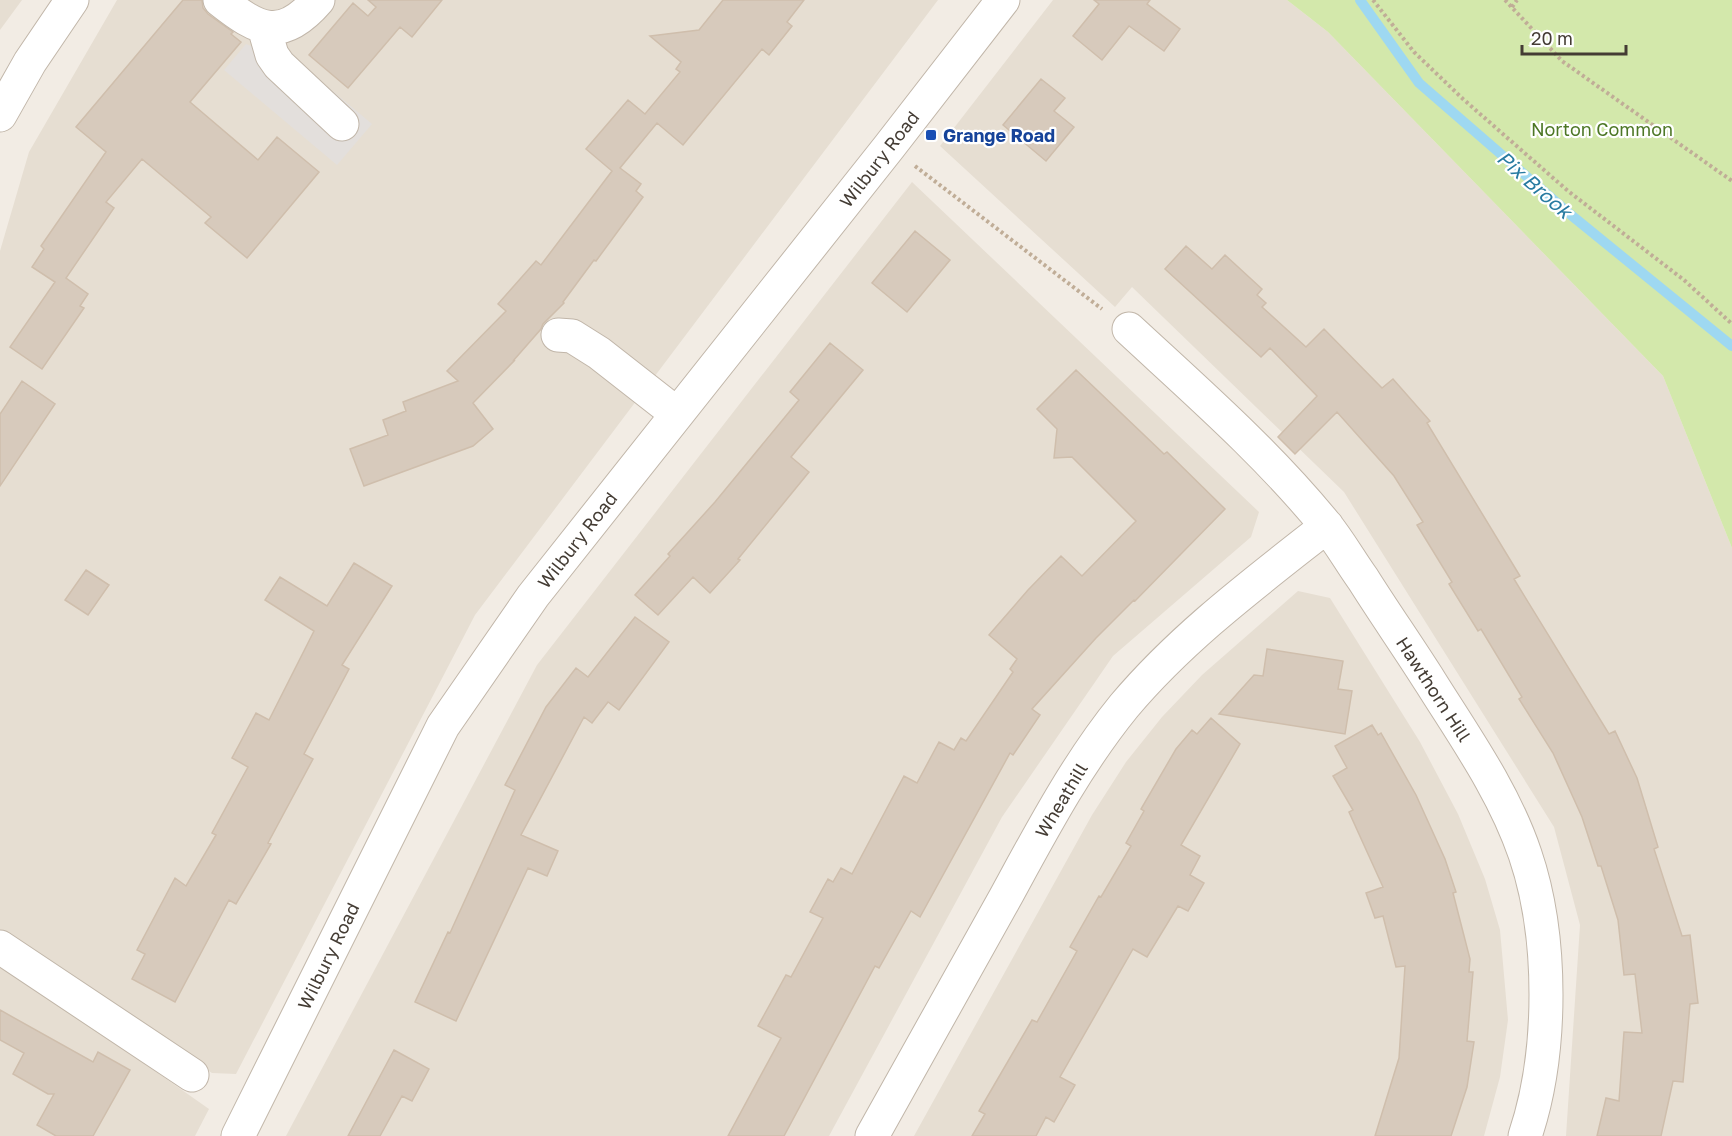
<svg xmlns="http://www.w3.org/2000/svg" width="1732" height="1136" font-family="'Golos Text',sans-serif">
	<style>
		.residential { fill: #e6ded2 }
		.green { fill: #d3e8ab }
		.parking { fill: #e3dfdc }
		.lines { fill: none; stroke-linecap: round; stroke-linejoin: round }
		.stream { stroke: #9ed8f1; stroke-width: 10 }
		.building { fill: #d7cabc; stroke: #cfbeac; stroke-width: 1.5 }
		.minor-casing { stroke: #c1b6a9; stroke-width: 35 }
		.path { stroke: #c0ad97; stroke-width: 4; stroke-dasharray: 3 3; stroke-linecap: butt }
		.minor { stroke: #fff; stroke-width: 33 }
		.transit-dot { fill: #1a4fb4; stroke: #fff; stroke-width: 2 }
		.labels { text-anchor: middle; dominant-baseline: central; stroke-width: 4.5; stroke-linejoin: round; paint-order: stroke }
		.park-label { font-size: 18px; fill: #4d7726; stroke: #fff }
		.transit-label { font-size: 18px; font-weight: bold; fill: #164399; stroke: #fff; text-anchor: start }
		.street-label { font-size: 18px; fill: #443c34; stroke: #fff }
		.water-label { font-size: 20px; font-style: italic; fill: #287ba1; stroke: #fff }
	</style>
	<rect width="100%" height="100%" fill="#f2ece4"/>
	<path class="residential" d="M0 0H22L0 30Z
		M117 0H938L475 615 236 1074 212 1073 0 933V251L29 152Z
		M1053 0H1287L1328 32 1663 376 1732 548V1136H1566L1580 925 1554 827 1344 492 1132 287 1115 307 940 146Z
		M912 182 1259 512 1251 537 1113 656 1002 817 829 1136H286L537 665Z
		M1298 591 1330 598 1420 742 1458 814 1485 879 1500 930 1508 1020 1500 1077 1484 1136H914L1092 815 1126 762 1162 717 1202 675Z
		M0 962 209 1109 195 1136H0Z"/>
	<path class="green" d="M1287 0H1732V548L1663 376 1328 32Z"/>
	<path class="parking" d="M246 44 256 48 285 51 372 124 337 165 224 70Z"/>
	<g class="lines">
		<path class="stream" d="M1360 0 1419 83 1571 215 1732 346"/>
	</g>
	<path class="building" d="M183 0H202L203 8 208 14 233 32 231 34 241 42 190 102 258 160 277 137 319 172 247 258 205 223 211 217 142 159 106 202 114 208 66 278 88 294 80 306 84 308 42 369 10 347 55 282 32 267 44 249 41 246 106 152 76 127Z
		M368 0H442L412 37 400 27 348 88 309 55 353 3 368 16 376 7Z
		M723 0H804L787 22 792 26 769 55 762 49 683 145 657 123 620 168 641 184 636 191 643 197 596 261 594 260 563 302 564 303 543 324 541 329 513 361 515 360 473 403 493 429 473 446 364 486 350 449 388 435 383 420 406 411 403 402 458 381 447 371 506 311 498 304 536 261 541 265 612 171 586 149 628 100 645 114 680 72 676 69 681 62 650 36 699 30Z
		M1094 0H1150L1147 4 1180 29 1164 51 1129 26 1102 60 1073 36 1099 4Z
		M1041 79 1065 98 1054 111 1074 127 1046 161 1003 125Z
		M915 231 950 260 907 312 872 283Z
		M1186 246 1212 269 1225 255 1262 289 1257 295 1266 303 1262 307 1306 347 1324 329 1382 388 1393 379 1430 421 1427 423 1520 576 1514 579 1609 734 1615 731 1637 778 1658 847 1654 849 1682 936 1690 935 1698 1003 1690 1004 1683 1082 1673 1081 1661 1136H1597L1606 1098 1619 1101 1624 1032 1642 1033 1635 974 1624 975 1618 920 1601 866H1598L1582 817 1553 753 1519 699 1522 697 1481 629 1478 631 1449 584 1452 582 1417 525 1423 522 1394 476 1337 412 1295 454 1278 437 1317 396 1270 348 1261 357 1165 269Z
		M830 343 863 370 791 457 809 472 738 559 740 560 710 593 693 577 658 615 635 595 670 556 668 554 715 502 799 400 790 392Z
		M1076 370 1164 454 1167 452 1225 509 1135 601 1134 600 1096 638 1032 709 1040 715 1013 755 1010 753 920 917 911 911 879 968 875 966 784 1136H728L781 1038 758 1026 786 975 791 977 823 918 810 912 828 879 833 882 841 868 852 874 904 776 917 783 939 742 954 750 961 738 966 741 1013 672 1010 669 1017 659 989 635 1028 590 1061 556 1082 576 1136 521 1072 457 1054 458 1057 429 1037 409Z
		M22 381 55 404 0 486V414Z
		M354 563 392 586 342 665 349 669 304 754 313 759 268 843 271 844 236 904 229 900 175 1002 132 979 145 954 137 950 175 878 186 886 216 835 212 833 248 767 232 758 256 713 269 720 314 631 265 600 280 577 327 606Z
		M86 570 109 585 88 615 65 600Z
		M635 617 669 642 619 710 608 702 592 723 584 717 521 835 558 851 547 876 528 868 456 1021 415 1002 448 932 450 933 515 790 505 785 546 707 576 668 588 677Z
		M1267 649 1343 661 1338 689 1352 691 1345 734 1219 714 1254 675 1263 676Z
		M1211 718 1240 744 1181 845 1200 856 1190 875 1204 883 1188 911 1178 906 1147 957 1133 949 1060 1077 1075 1085 1054 1122 1046 1117 1036 1136H972L985 1114 979 1111 993 1087 1032 1020 1037 1022 1077 951 1070 947 1099 896 1101 897 1131 846 1126 843 1144 811 1141 809 1176 749 1192 730 1197 734Z
		M1372 725 1378 735 1381 733 1416 795 1445 859 1456 892 1453 893 1470 959 1469 972H1473L1467 1041 1474 1042 1467 1087 1451 1136H1375L1399 1058 1405 966 1396 967 1383 916 1375 918 1366 893 1383 887 1349 812 1353 810 1333 776 1347 768 1335 746Z
		M0 1010 93 1062 98 1052 130 1070 93 1136H56L37 1125 54 1094H48L13 1074 24 1053 0 1040Z
		M394 1050 429 1069 412 1101 402 1096 380 1136H348Z"/>
	<g class="lines">
		<defs>
			<path id="minor" d="M220 0C258 30 281 43 318 0
				M264 27 272 55 279 65 342 124
				M0 115 30 62 72 0
				M1129 329C1197 392 1266 452 1325 524 1339 541 1350 561 1363 579 1385 614 1409 648 1431 683 1465 737 1504 792 1525 854 1553 936 1553 1053 1525 1136
				M558 335 572 336 599 353 677 414
				M0 947 192 1075
				M238 1136 443 726 533 596 889 147 1003 0
				M872 1136C916 1057 961 977 1005 898 1041 832 1076 765 1124 706 1183 636 1256 582 1327 526"/>
		</defs>
		<use href="#minor" class="minor-casing"/>
		<path class="path" d="M1373 0 1414 52 1463 99 1568 191 1684 280 1732 324
			M1505 0 1562 61 1732 181
			M1512 7 1517 0
			M915 166 1102 309"/>
		<use href="#minor" class="minor"/>
	</g>
	<rect class="transit-dot" x="925" y="129" width="12" height="12" rx="3"/>
	<g class="labels">
		<g class="park-label">
			<text x="1602" y="129">Norton Common</text>
		</g>
		<g class="transit-label">
			<text x="943" y="135">Grange Road</text>
		</g>
		<g class="street-label">
			<text transform="translate(879 159) rotate(-52)">Wilbury Road</text>
			<text transform="translate(577 540) rotate(-52)">Wilbury Road</text>
			<text transform="translate(1434 689) rotate(57)">Hawthorn Hill</text>
			<text transform="translate(1061 800) rotate(-59)">Wheathill</text>
			<text transform="translate(328 956) rotate(-64)">Wilbury Road</text>
		</g>
		<g class="water-label">
			<text transform="translate(1535 184) rotate(41)">Pix Brook</text>
		</g>
	</g>
	<path d="M1522 45v9h104v-9" fill="none" stroke="#443c34" stroke-width="3"/>
	<text x="1531" y="45" font-size="18" fill="#443c34" stroke="#ffffff" stroke-width="4.5" paint-order="stroke">20 m</text>
</svg>
